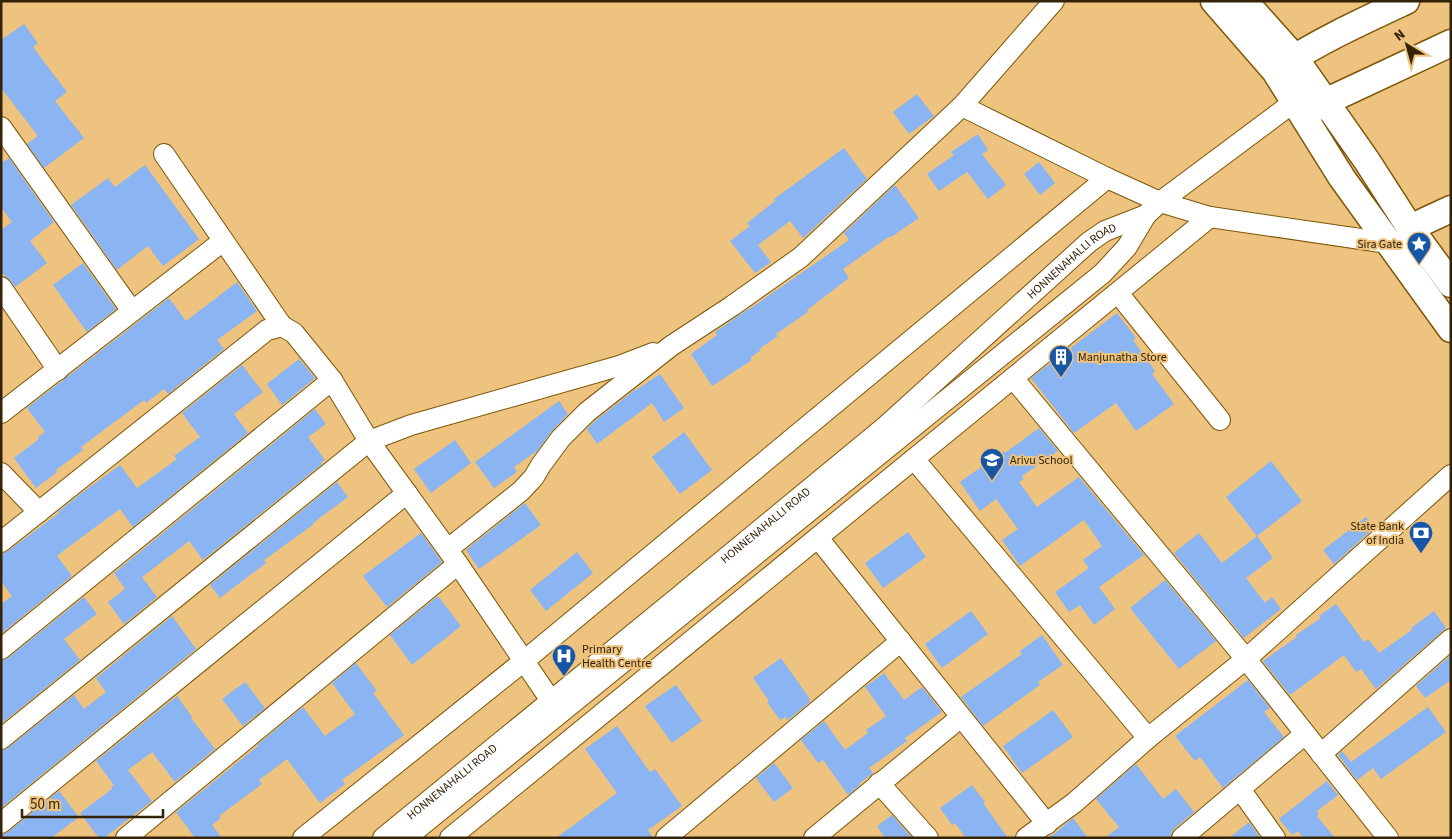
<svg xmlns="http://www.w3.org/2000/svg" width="1452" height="839" font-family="'Source Sans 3',sans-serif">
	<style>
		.building { fill: #8ab5f2 }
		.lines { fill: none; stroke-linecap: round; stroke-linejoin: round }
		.minor-casing { stroke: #7d5606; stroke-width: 22 }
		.major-casing { stroke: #7d5606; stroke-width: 29 }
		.minor { stroke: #fff; stroke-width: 20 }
		.major { stroke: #fff; stroke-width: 26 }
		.labels { text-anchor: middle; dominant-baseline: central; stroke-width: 4; stroke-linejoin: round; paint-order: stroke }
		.poi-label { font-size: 12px; fill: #342307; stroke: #eec27f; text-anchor: start }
		.street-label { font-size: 12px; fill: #342307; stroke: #eec27f }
	</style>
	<rect width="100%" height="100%" fill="#eec27f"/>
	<path class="building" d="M24 24 38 43 33 47 67 92 55 101 84 138 44 168 27 144 38 136 1 88V40Z
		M917 94 934 116 909 134 893 112Z
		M978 134 988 150 982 154 1006 185 988 199 967 172 939 191 927 174 954 155 951 152Z
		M844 148 867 179 803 238 790 221 758 245 771 262 755 273 730 241 750 226 747 223 775 201 774 199Z
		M9 158 54 222 30 241 47 263 15 287 10 280 1 272V230L12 222 1 207V163Z
		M1039 162 1055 183 1040 195 1024 174Z
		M145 165 199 239 163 266 148 246 117 270 71 205 108 178 115 187Z
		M895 185 919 218 891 237 890 236 843 269 849 278 807 310 808 312 776 334 778 336 759 349 761 350 750 358 752 360 712 386 691 354 717 335 715 332 748 309V310L849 240 844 233Z
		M83 263 116 309 87 332 53 285Z
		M237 282 257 311 217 340 224 349 168 394 164 389 146 403 144 400 81 447 83 450 56 470 57 472 36 488 14 458 39 439 38 437 45 432 27 408 169 298 186 321Z
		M1117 313 1136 338 1133 340 1155 371 1152 374 1174 404 1136 431 1116 403 1074 433 1031 378Z
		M299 359 315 378 282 405 267 384Z
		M242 365 263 392 234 414 248 433 133 527 120 509 67 548 57 556 72 576 1 634V604L12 596 1 581V554L8 551 59 513 58 512 79 495 120 465 137 488 177 459 174 456 200 437 182 413Z
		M660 374 684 408 664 422 652 403 597 444 587 429 595 421 636 389V390Z
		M559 401 568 414 552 431 537 451 514 467 517 472 494 488 475 462Z
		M315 409 326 424 308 437 325 460 321 462 322 464 203 560 189 541 142 577 157 597 124 624 108 602 125 589 114 573Z
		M1039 428 1058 451 1022 476 1024 479 1019 482 1037 507 1079 477 1144 555 1099 587 1115 609 1094 625 1080 605 1069 612 1055 592 1089 568 1083 560 1102 546 1084 520 1020 566 1002 540 1018 529 996 499 980 511 960 482 1004 451 1005 453Z
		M684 432 712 470 680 494 652 457Z
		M455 440 471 463 431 493 414 469Z
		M1271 461 1302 501 1257 536 1226 497Z
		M337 482 348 497 313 523 314 524 264 560 266 563 220 598 210 585Z
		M525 503 541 525 479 569 466 550Z
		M1366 517 1374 528 1334 564 1323 550Z
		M908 532 926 557 883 588 865 563Z
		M421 533 442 562 387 607 363 576Z
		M1199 533 1222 563 1257 536 1273 558 1246 578 1265 603 1272 597 1281 609 1244 638 1174 553Z
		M577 552 593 573 546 611 530 590Z
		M1165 580 1216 641 1179 669 1130 608Z
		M438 596 461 626 412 665 390 635Z
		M84 597 97 614 64 639 80 660 1 724V661L8 658Z
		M1336 604 1364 642 1368 639 1379 653 1412 630 1411 628 1434 611 1446 628 1376 689 1361 669 1356 672 1344 655 1290 695 1263 661 1297 637 1296 635 1321 618 1319 616Z
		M971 611 988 634 942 668 925 644Z
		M172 616 196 649 1 808V751L8 748 74 695 84 709 106 692 96 678Z
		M1042 635 1063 665 1038 682 1040 685 983 726 961 697 1022 654 1020 651Z
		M1451 655V680L1425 698 1416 686Z
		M781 658 810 699 809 700 810 702 788 720 785 717 780 720 767 702 769 701 753 678Z
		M356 663 377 691 373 693 404 735 342 780 345 784 320 803 287 759 259 780 262 784 219 816 221 818 212 825 222 838H195L176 812 258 746 257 745 303 707 325 736 355 714 332 683Z
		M884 673 904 700 922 687 942 712 905 738 907 741 869 768 873 773 859 784 860 785 848 795 823 760 818 763 801 740 824 721 845 750 868 733 866 730 886 716 865 687Z
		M1248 680 1270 708 1264 712 1284 737 1223 788 1200 757 1195 761 1175 736Z
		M245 682 265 708 243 726 222 699Z
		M676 685 702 721 672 743 645 706Z
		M177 696 192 717 191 718 215 749 175 782 152 752 128 770 152 801 104 838H99L80 813 112 789 111 787 114 785 96 761Z
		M1428 707 1446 732 1381 779 1373 768 1357 780 1338 755 1342 751 1351 762Z
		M1053 710 1073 737 1022 773 1003 746Z
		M617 726 650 772 655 769 682 806 648 830 653 838H556L617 793 585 749Z
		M774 763 793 788 774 802 756 778Z
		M1136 764 1163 799 1176 789 1194 812 1174 829 1171 834 1170 838H1105L1119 827 1096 799Z
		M1327 781 1338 795 1317 811 1319 814 1317 816 1335 838H1303L1298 831 1292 835 1279 819Z
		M972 785 985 802 983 803 1008 838H966L955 823 952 825 940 808Z
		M59 791 79 817 51 838H1V835L8 832Z
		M892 815 912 838H885L877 826Z
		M1073 818 1088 838H1046L1054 834Z
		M1249 822 1260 838H1229Z"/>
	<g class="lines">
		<defs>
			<g id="minor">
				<path d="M962 106 1107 178 1160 202 1210 217 1388 243"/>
				<path d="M1 127 132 311"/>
				<path d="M164 154 282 326"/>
				<path d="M1 287 58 370"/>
				<path d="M1118 293 1220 420"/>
				<path d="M1013 378 1246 659 1388 838"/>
				<path d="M1 413 223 241"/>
				<path d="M914 459 1148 738"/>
				<path d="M1 473 39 512"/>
				<path d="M818 538 1047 824"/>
				<path d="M1 542 267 330 282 326 294 333 332 380 369 441 458 564 558 711"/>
				<path d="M448 549 521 491 534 477 541 465 561 438 587 412 671 346 732 306 801 257 962 106 1054 1"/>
				<path d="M1 649 332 380"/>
				<path d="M1 739 369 441 411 425 619 366 653 353"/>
				<path d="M1321 754 1451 639"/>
				<path d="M879 783 928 838"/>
				<path d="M1240 789 1275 838"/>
				<path d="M1 823 407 493"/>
				<path d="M126 838 458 564"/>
				<path d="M303 838 524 661 1107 178"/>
				<path id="s1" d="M383 838 676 599 886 426 1089 242 1105 231 1146 215 1160 202 1294 102"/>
				<path d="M406 838 1103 273 1127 247 1146 215"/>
				<path d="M450 838 1210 217"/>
				<path d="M666 838 901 641"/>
				<path d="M814 838 961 717"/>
				<path d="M1026 838 1074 803 1148 738 1246 659 1451 475"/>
				<path d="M1182 838 1305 734"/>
			</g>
			<path id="major" d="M1214 1 1275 71 1342 178 1451 329
				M1244 1 1294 57 1367 161 1410 228 1451 284
				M1280 67C1319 41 1363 21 1406 1
				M1312 110 1325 102 1451 43
				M1410 228 1451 209"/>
		</defs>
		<use href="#minor" class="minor-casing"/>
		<use href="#major" class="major-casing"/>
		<use href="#minor" class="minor"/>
		<use href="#major" class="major"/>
	</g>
	<defs>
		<symbol id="sight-pin" viewBox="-11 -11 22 30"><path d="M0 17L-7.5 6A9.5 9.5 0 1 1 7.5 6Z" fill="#1755a6" stroke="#eec27f"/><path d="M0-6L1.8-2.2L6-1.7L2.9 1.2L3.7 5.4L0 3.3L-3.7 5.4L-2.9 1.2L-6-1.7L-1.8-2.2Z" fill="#fff"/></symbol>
		<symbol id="building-pin" viewBox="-11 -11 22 30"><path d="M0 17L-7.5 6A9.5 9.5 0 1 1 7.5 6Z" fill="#1755a6" stroke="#eec27f"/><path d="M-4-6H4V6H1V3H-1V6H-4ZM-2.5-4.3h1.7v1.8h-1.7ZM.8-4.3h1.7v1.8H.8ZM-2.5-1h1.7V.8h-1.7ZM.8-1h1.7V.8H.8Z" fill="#fff"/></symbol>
		<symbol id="school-pin" viewBox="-11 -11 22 30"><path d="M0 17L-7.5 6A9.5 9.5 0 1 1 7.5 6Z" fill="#1755a6" stroke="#eec27f"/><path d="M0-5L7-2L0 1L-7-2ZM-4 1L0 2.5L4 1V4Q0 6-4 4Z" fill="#fff"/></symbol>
		<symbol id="bank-pin" viewBox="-11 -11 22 30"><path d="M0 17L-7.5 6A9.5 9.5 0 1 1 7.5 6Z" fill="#1755a6" stroke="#eec27f"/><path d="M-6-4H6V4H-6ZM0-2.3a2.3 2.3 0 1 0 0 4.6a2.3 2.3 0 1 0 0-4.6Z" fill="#fff"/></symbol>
		<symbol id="hospital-pin" viewBox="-11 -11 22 30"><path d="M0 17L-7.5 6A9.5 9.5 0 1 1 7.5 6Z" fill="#1755a6" stroke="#eec27f"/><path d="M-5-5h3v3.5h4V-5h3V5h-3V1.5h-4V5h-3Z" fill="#fff"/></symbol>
	</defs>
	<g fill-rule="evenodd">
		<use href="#sight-pin" x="1405" y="230" width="28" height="38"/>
		<use href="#building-pin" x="1047" y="343" width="28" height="38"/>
		<use href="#school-pin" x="978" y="446" width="28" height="38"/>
		<use href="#bank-pin" x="1407" y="519" width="28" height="38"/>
		<use href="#hospital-pin" x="550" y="642" width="28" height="38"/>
	</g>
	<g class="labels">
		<g class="poi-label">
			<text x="1402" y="244" text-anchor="end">Sira Gate</text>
			<text x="1078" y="357">Manjunatha Store</text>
			<text x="1010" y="460">Arivu School</text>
			<text x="1404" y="526" text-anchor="end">State Bank<tspan x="1404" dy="14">of India</tspan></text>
			<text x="582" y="649">Primary<tspan x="582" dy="14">Health Centre</tspan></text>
		</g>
		<g class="street-label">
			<text stroke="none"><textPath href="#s1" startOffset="899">HONNENAHALLI ROAD</textPath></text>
			<text stroke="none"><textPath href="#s1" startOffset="494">HONNENAHALLI ROAD</textPath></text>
			<text stroke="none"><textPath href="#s1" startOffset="89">HONNENAHALLI ROAD</textPath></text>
		</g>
	</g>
	<rect width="1452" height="839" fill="none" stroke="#342307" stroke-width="5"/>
	<g transform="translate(1407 45) rotate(323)" stroke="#eec27f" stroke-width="4" paint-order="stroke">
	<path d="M0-4L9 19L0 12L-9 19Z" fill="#342307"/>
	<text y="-8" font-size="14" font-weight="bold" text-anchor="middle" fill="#342307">N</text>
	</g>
	<path d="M22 809v8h141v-8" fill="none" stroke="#342307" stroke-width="2.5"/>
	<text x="30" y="809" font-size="15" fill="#342307" stroke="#eec27f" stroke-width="4" paint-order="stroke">50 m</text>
</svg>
